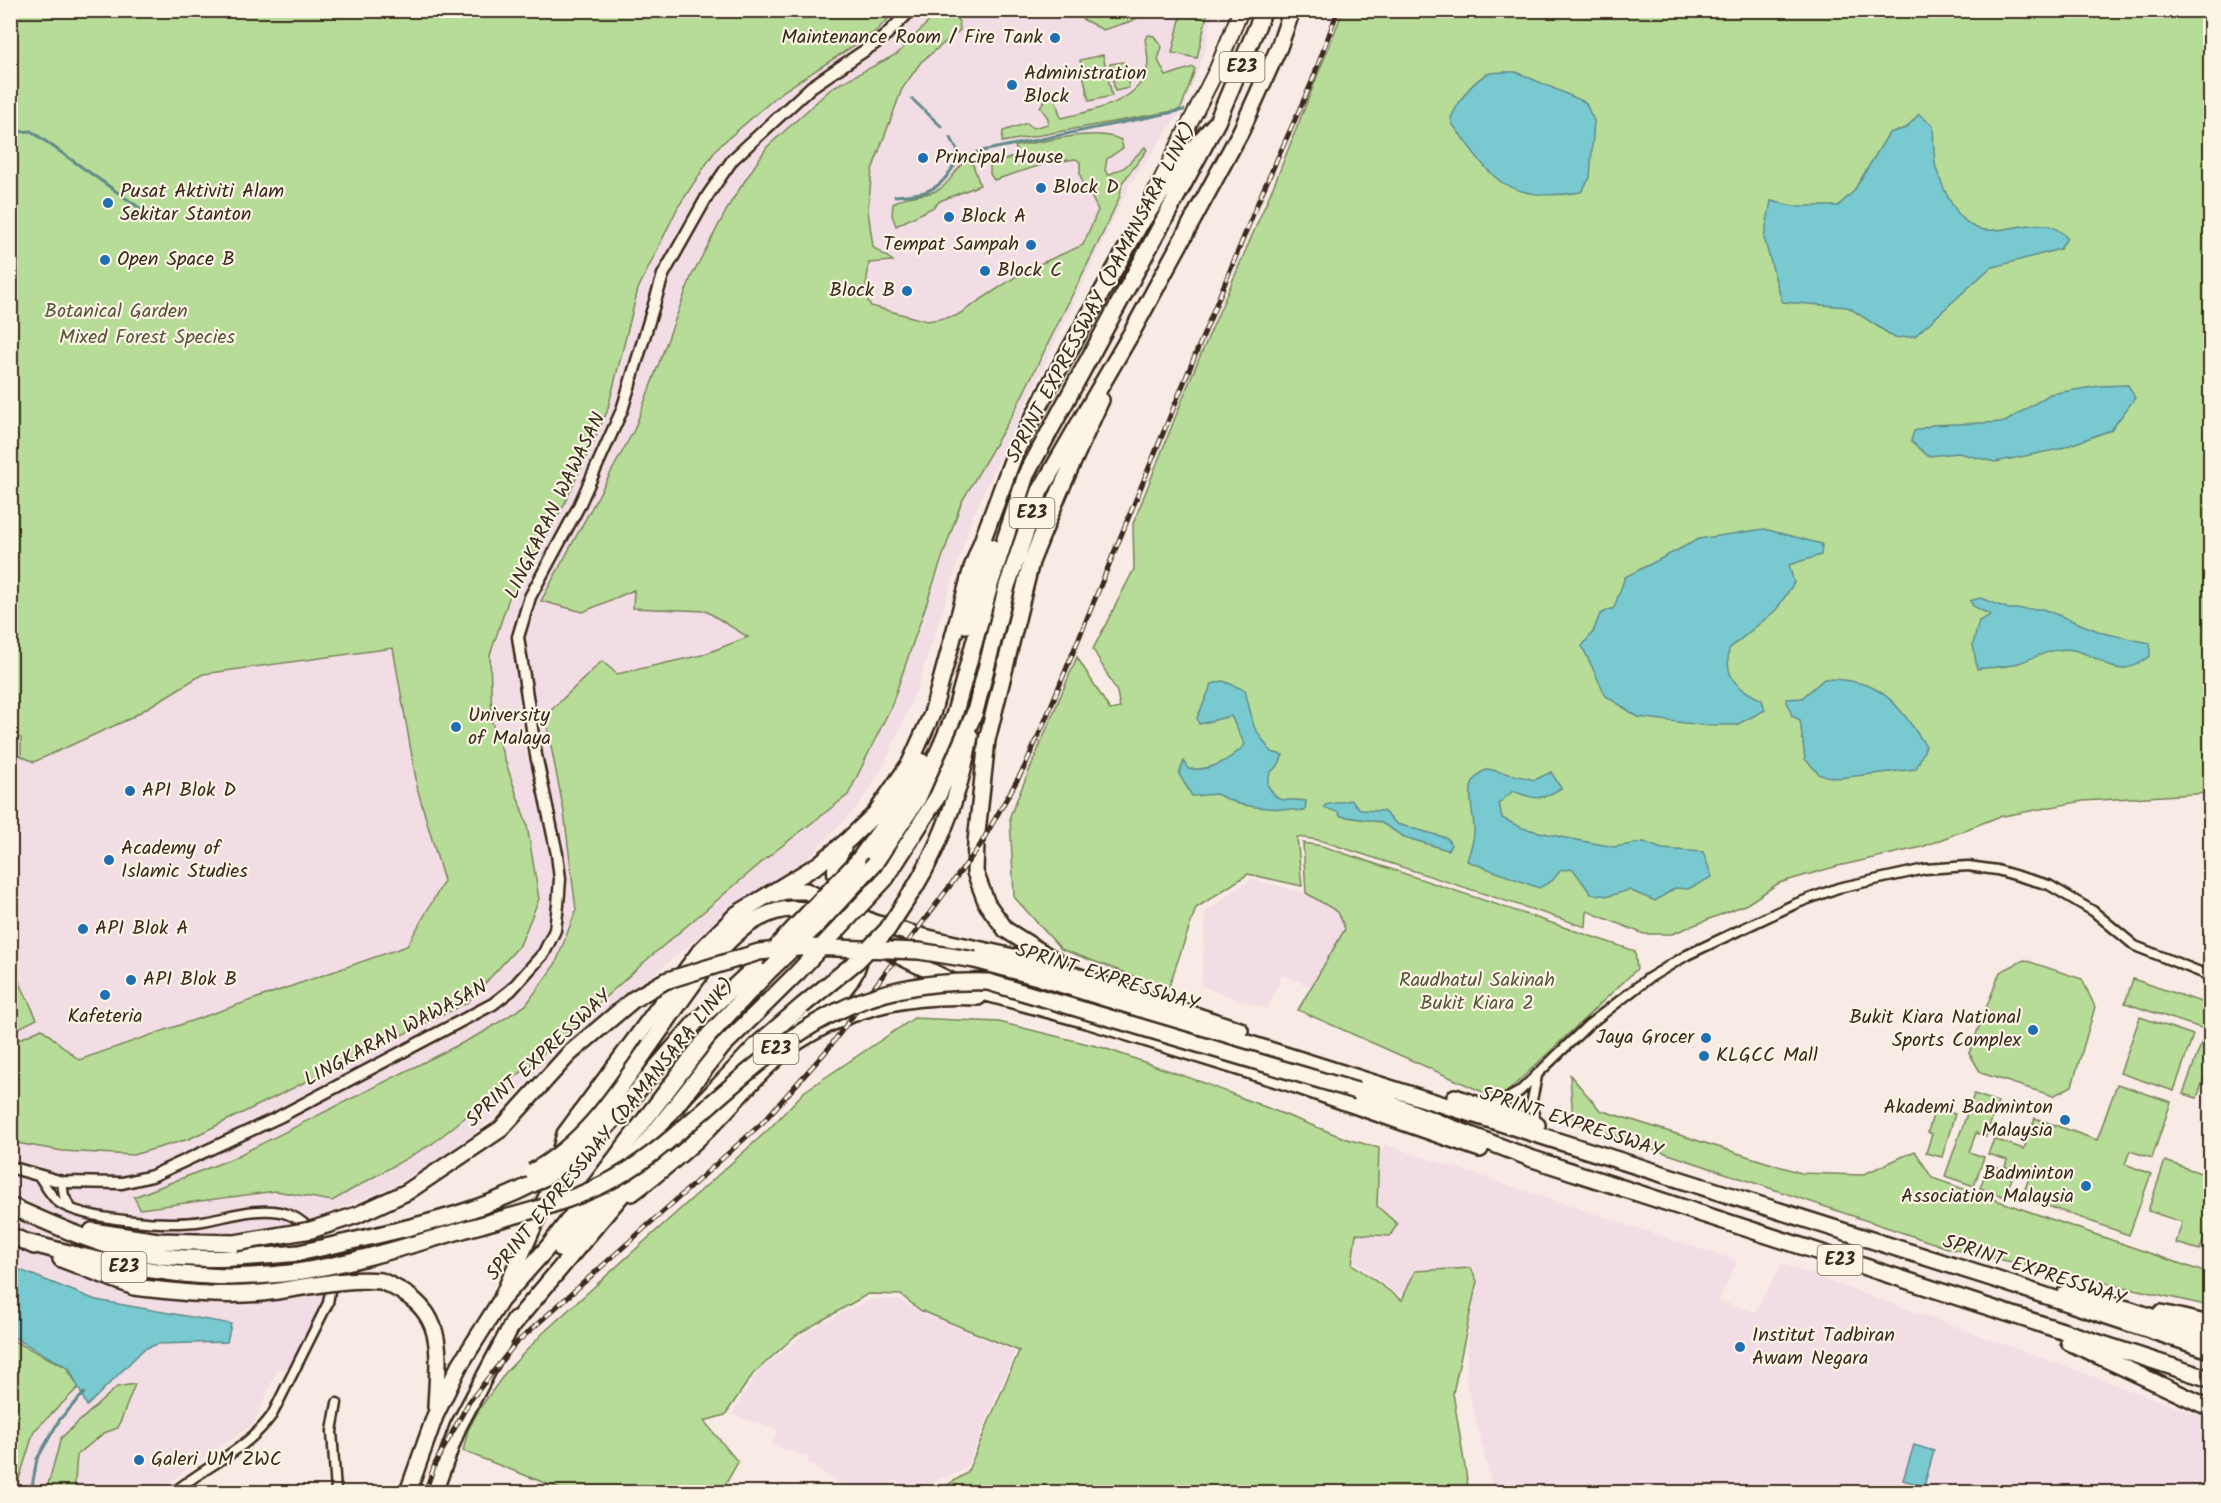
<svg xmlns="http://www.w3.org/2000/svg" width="2221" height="1503" font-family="Kalam,sans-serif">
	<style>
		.built { fill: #f3dde5 }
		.green { fill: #b6dc97; stroke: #78835a; stroke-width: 1.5 }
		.water { fill: #79cad0; stroke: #608a89; stroke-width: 1.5 }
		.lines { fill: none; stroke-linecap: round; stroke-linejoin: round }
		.stream { stroke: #608a89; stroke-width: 3 }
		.minor-casing { stroke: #3b2a1e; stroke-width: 13 }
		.tertiary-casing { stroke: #3b2a1e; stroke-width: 15 }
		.primary-casing { stroke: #3b2a1e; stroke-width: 18 }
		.motorway-casing { stroke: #3b2a1e; stroke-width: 20 }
		.minor { stroke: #fcf5e5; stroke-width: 8 }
		.tertiary { stroke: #fcf5e5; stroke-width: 10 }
		.primary { stroke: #fcf5e5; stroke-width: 14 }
		.motorway { stroke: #fcf5e5; stroke-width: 15 }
		.rail-casing { stroke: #3b2a1e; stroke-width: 5 }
		.rail { stroke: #fcf5e5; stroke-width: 3; stroke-dasharray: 9; stroke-linecap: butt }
		.motorway-bridge-casing { stroke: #3b2a1e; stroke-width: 20; stroke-linecap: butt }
		.motorway-bridge { stroke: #fcf5e5; stroke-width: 15 }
		.poi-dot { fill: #1f6fb2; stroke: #fcf5e5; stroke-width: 2 }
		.labels { text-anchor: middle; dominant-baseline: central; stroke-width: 4.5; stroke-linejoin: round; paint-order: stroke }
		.shield { fill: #fcf5e5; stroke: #75675a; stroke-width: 1.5 }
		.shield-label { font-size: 18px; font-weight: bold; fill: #3b2a1e }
		.poi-label { font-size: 20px; fill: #3b2a1e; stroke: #fcf5e5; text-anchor: start }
		.street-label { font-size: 20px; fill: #3b2a1e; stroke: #fcf5e5 }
		.park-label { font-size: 20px; fill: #5a563c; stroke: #fcf5e5 }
	</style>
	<rect width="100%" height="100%" fill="#f8eae5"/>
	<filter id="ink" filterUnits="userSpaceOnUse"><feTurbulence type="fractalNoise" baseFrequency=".0167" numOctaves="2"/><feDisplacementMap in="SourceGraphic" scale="12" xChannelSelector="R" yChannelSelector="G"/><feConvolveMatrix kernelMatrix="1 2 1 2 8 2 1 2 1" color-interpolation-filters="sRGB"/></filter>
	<g filter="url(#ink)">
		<path class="built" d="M10 11H1213L1205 51 1184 107 1130 184 974 513 917 689 884 766 859 805 803 863 708 929 540 1069 488 1122 436 1162 388 1189 319 1217 339 1295 299 1374 278 1368 254 1424 189 1468 164 1486 161 1492H11Z
			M1251 879 1306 893 1338 912 1345 929 1312 987 1282 975 1267 1009 1201 986 1206 911Z
			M1384 1144 1737 1261 1719 1301 1755 1312 1782 1264 2210 1419V1492H1494L1466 1382 1469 1310 1396 1293 1351 1259Z
			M870 1299H900L919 1312 1015 1352 966 1469 908 1492 897 1480 878 1492H852L808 1463 809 1457 771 1445 779 1430 731 1415 757 1373 806 1332Z"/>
		<path class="green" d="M11 10 896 11 875 32 782 92 717 148 678 207 638 289 607 412 563 507 510 595 490 655 492 722 527 825 539 899 520 945 467 1003 189 1139 133 1155 63 1151 11 1142V1043L42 1029 79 1060 407 946 444 881 418 791 393 648 203 674 129 719 34 762 21 756V738L11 736Z
			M939 11C951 14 961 16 960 30L921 62 902 89 872 170 868 210 873 247 893 261 869 263 865 295 871 306 927 321 956 316 1026 270 1083 245 1098 210 1090 194 1085 193 1080 174V162L1076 159 1048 163 994 180 990 174V166L1017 155 1015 146C1044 142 1095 127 1121 140L1123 148 1107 159 1105 170 1108 175 1125 167 1145 147 1147 150 1122 183 1120 196 1105 229 1014 412 961 503 891 707 848 795 774 852 650 957 529 1066 432 1144 332 1201 276 1191 140 1209 134 1197 231 1159 482 1033 526 1005 556 963 576 910 564 812 545 716 602 661 617 674 702 655 748 637 706 611 633 608 634 590 583 612 541 601 634 430 691 277 731 202 767 147 833 87 897 54Z
			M1102 11V10L1147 11 1132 21 1103 30 1073 14 1101 15Z
			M1182 11H1208L1197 58 1172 53Z
			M1343 11H2210V793L2083 801 1998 817 1922 847 1834 867 1779 883 1747 904 1672 934H1644L1587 911 1586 927 1319 840 1297 837 1302 886 1248 874 1196 908 1168 989 1061 949 1014 897 1010 816 1077 657 1110 710 1120 708 1117 692 1093 649 1134 569 1133 524 1192 375 1276 180Z
			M1148 35 1154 36 1162 47 1158 60 1166 76 1193 67 1195 69 1182 106 1179 110 1002 142 1003 131 1027 123 1033 128 1048 124V118L1040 107 1048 95 1055 98 1061 118C1091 111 1145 102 1148 63 1148 55 1146 46 1145 39Z
			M1103 55 1112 96 1089 101 1080 60Z
			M1124 62 1129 88 1115 91 1110 64Z
			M968 159 973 165 980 185 940 201 934 207 896 226 892 215 893 204C904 194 924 197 938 190 951 184 956 166 968 159Z
			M1303 843 1322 846 1635 951 1637 969 1504 1095 1485 1093 1298 1010 1345 929 1338 912 1306 893Z
			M2024 960 2082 979 2095 1007 2072 1086 2053 1096 1981 1073 1969 1053 2000 972Z
			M11 964 37 1019 11 1032H10Z
			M2133 979 2210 1005V1031L2125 1003Z
			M2140 1017 2193 1035 2174 1091 2120 1073Z
			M914 1018 999 1022 1104 1048 1204 1083 1347 1139 1379 1148 1377 1206 1397 1224 1390 1236 1356 1234 1352 1264 1402 1300 1415 1271 1471 1268 1477 1281 1453 1393 1469 1492H936L967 1473 1019 1351 920 1310 901 1295 868 1294 796 1335 753 1374 725 1415 704 1421 738 1462 721 1492H568L463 1451 468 1430 480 1408 506 1372 544 1332 768 1130 805 1091Z
			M2205 1033 2210 1035V1061L2197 1098 2183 1094Z
			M1570 1075 1600 1110 1801 1173 1862 1175 1915 1151 1932 1178 2210 1274V1306L1948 1248 1573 1122Z
			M2117 1084 2171 1102 2152 1158 2130 1151 2125 1164 2151 1174 2129 1235 2022 1197 2030 1175 2005 1167 2007 1160 1988 1154 1994 1139 2024 1149 2035 1118 2097 1140Z
			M1974 1094 1998 1102 1986 1136 1976 1133 1969 1152 1984 1157 1974 1186 1945 1176Z
			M1935 1108 1955 1114 1942 1157 1926 1153 1932 1134 1928 1132Z
			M2165 1161 2210 1176V1230L2207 1229 2200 1250 2176 1243 2182 1222 2148 1211Z
			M1989 1164 2014 1173 2005 1197 1980 1188Z
			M10 1339 66 1367 79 1387 34 1431 15 1492H10Z
			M135 1384 118 1428 104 1433 77 1455 74 1492H46L61 1438 117 1387Z"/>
		<path class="water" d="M1516 72 1585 102 1594 121 1590 178 1581 192C1554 197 1517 197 1495 177 1479 163 1466 141 1453 125L1451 118C1459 101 1470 83 1487 74 1495 71 1508 72 1516 72Z
			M1919 114 1933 126C1934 139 1933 155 1936 168 1943 189 1958 228 1985 230 2014 233 2045 211 2067 238L2060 249 1990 268 1915 336 1895 338 1848 307 1782 302 1764 238 1771 201 1793 206H1838L1853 192 1889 133 1906 128Z
			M2128 385 2135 398 2111 430 2059 449 1995 462 1958 453 1928 456 1911 441 1914 431 1932 425 2005 422 2050 394 2099 386Z
			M1764 529 1822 544 1821 555 1789 565 1794 583 1776 610 1729 649C1724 680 1738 688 1762 700L1765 710 1736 725H1701L1638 717 1606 696 1582 646 1593 632 1600 614 1614 608 1625 577 1699 539Z
			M1980 598 2009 609H2043L2103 633 2150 643V656C2112 684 2110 658 2073 650 2052 646 2034 659 2015 664 2003 668 1989 667 1977 669L1973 644 1979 621 1991 615 1973 606 1970 601Z
			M1824 679C1882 678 1896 702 1926 746L1916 769 1838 778 1820 775 1805 759 1800 720 1792 716 1786 699 1802 698Z
			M1223 681 1245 690 1254 727 1271 752 1283 755 1279 764 1270 773 1267 784C1280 808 1284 797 1306 801L1305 811 1256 807 1239 804 1216 794 1192 796 1179 774 1184 761 1188 769C1212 771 1228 761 1245 745L1231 716 1199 724 1197 718 1212 684Z
			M1488 769 1535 780 1551 772 1561 788C1540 801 1536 800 1513 791L1499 803 1502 818 1522 828 1565 838 1615 847 1644 842 1662 849 1703 852 1712 877 1688 889 1675 888 1655 901 1629 890 1609 896 1591 894 1573 869 1561 870 1552 881 1539 888 1467 861C1470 850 1475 838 1474 828 1473 804 1461 780 1488 769Z
			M1351 800 1361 810 1383 811 1397 824 1447 838 1451 845 1448 850 1404 837 1380 822 1340 816 1338 812 1325 808V805Z
			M10 1266 96 1300 231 1324 227 1342 158 1344 144 1349 87 1406 69 1368 11 1336Z
			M1914 1445 1934 1451 1924 1486 1903 1480Z"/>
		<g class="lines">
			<path class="stream" d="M912 99 942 127
				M10 137 19 132 31 131 148 214
				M951 138 961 157
				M977 152 1184 110
				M895 196C916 194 934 194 947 176 953 168 957 159 966 155
				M31 1492 37 1459 60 1419 84 1393"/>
			<defs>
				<path id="minor" d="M1537 1076 1531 1105 1537 1124
					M1489 1106 1499 1103 1519 1092 1587 1026 1649 978 1687 955 1795 904 1838 888 1925 869 1968 866 1997 870 2049 885 2093 911 2135 946 2210 976
					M39 1176C45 1185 50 1195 58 1202 85 1221 170 1226 203 1221 227 1217 256 1207 280 1212 308 1218 322 1241 330 1267
					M62 1182 64 1196 71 1208
					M174 1492C206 1466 247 1450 272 1415L328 1303 332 1279
					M336 1492 332 1431 337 1403"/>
				<path id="tertiary" d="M10 1167 62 1182 122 1183 152 1176 279 1117 493 1004 511 990 544 953 555 930 558 905 560 879 557 854 536 755 518 637 530 597 578 508 622 410 663 275 708 195 733 159 811 87 883 38 911 10"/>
				<path id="primary" d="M1151 200 1217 69 1241 10"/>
				<path id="motorway" d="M966 625 991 547
					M857 862 891 816 921 761
					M874 864 918 798 954 716 990 585 1026 475 1217 122 1264 10
					M886 878 938 796 975 712 1007 586 1040 491 1132 332 1241 131 1279 47 1292 10
					M915 887C942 842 961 788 970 736
					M840 893C835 876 832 864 843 848
					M775 894 785 891H806L874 923 924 937 1035 962 1240 1030
					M853 916 879 946 961 986 1090 1021 1296 1085 1480 1149
					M975 960 1038 977 1998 1280 2210 1350
					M1059 963 1006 930 987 904 975 872 976 842 987 740 1031 562 1059 493 1101 400
					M650 1045C676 1010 718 939 756 920 768 913 781 908 795 909 820 910 862 925 860 955 857 987 822 1009 800 1028
					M655 1069 695 1023 778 946
					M1357 1091 1530 1158 2210 1379
					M1455 1097 1537 1125
					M693 1113 758 1044 802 1006
					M632 1193C657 1174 682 1154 705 1132 736 1102 764 1063 800 1040 857 1004 912 994 978 997
					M10 1206C47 1222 83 1239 121 1249 180 1263 239 1259 299 1253
					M92 1231 158 1241 235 1243
					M10 1235 34 1246
					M26 1242C92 1260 156 1275 225 1277
					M562 1250 722 1047 797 973
					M61 1259 134 1287
					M381 1281C447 1309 439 1345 436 1407
					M2066 1293 2131 1310 2210 1336
					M501 1300 550 1189 565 1134 701 950 737 914 819 864 848 840 875 814 910 763 932 714 972 568 1015 453 1052 381 1139 226 1187 155 1217 122
					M2161 1313 2210 1324
					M511 1327 641 1172 662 1153
					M2069 1342 2210 1408
					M408 1492 435 1416 458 1368 501 1300 549 1246 709 1035 769 971
					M434 1492 458 1427 515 1319"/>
			</defs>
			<use href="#minor" class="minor-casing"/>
			<use href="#tertiary" class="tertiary-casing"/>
			<use href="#primary" class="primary-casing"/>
			<use href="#motorway" class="motorway-casing"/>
			<use href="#minor" class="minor"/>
			<use href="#tertiary" class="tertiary"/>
			<use href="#primary" class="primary"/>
			<use href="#motorway" class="motorway"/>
			<defs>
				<path id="rail" d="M425 1492 435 1464 469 1402 515 1344 762 1123 828 1049 979 847 1024 768 1044 723 1261 195 1311 84 1338 10"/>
			</defs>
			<use href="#rail" class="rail-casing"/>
			<use href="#rail" class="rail"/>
			<defs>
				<path id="motorway-bridge" d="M779 944 857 862
					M769 971 820 922 874 864
					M797 973 886 878
					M802 1006 857 961 887 930 915 887
					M532 1172C585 1143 616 1094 650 1045
					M235 1243 311 1230 357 1215 407 1192 501 1129 569 1054 634 999 665 981 759 952 808 947 919 951 975 960
					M299 1253C380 1234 492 1215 561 1167 599 1141 627 1104 655 1069
					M225 1277C248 1276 273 1276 297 1272 358 1262 417 1243 477 1226 518 1214 563 1204 602 1185 641 1166 671 1139 704 1110 797 1028 857 979 988 982L1357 1091
					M134 1287C176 1292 219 1297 262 1293 302 1289 341 1277 381 1281"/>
			</defs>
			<use href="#motorway-bridge" class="motorway-bridge-casing"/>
			<use href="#motorway-bridge" class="motorway-bridge"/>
		</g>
	</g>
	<g class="poi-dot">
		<circle cx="1055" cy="38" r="6"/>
		<circle cx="1012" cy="85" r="6"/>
		<circle cx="923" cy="158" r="6"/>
		<circle cx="1041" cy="188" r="6"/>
		<circle cx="108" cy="203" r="6"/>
		<circle cx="949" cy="217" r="6"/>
		<circle cx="1031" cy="245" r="6"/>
		<circle cx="105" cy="260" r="6"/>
		<circle cx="985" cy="271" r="6"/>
		<circle cx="907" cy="291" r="6"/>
		<circle cx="456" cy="727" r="6"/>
		<circle cx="130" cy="791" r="6"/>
		<circle cx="109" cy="860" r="6"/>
		<circle cx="83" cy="929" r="6"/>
		<circle cx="131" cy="980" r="6"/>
		<circle cx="105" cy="995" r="6"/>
		<circle cx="2033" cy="1030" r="6"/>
		<circle cx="1706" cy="1038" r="6"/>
		<circle cx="1704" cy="1056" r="6"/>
		<circle cx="2065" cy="1120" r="6"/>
		<circle cx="2086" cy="1186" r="6"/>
		<circle cx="1740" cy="1347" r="6"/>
		<circle cx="139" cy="1460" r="6"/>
	</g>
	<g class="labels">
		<g class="shield">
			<rect x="1219.5" y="52" width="45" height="30" rx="4.5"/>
			<rect x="1009.5" y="498" width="45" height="30" rx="4.5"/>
			<rect x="753.5" y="1034" width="45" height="30" rx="4.5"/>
			<rect x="1817.5" y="1245" width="45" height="30" rx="4.5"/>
			<rect x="101.5" y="1252" width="45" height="30" rx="4.5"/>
		</g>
		<g class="shield-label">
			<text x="1242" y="67">E23</text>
			<text x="1032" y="513">E23</text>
			<text x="776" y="1049">E23</text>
			<text x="1840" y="1260">E23</text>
			<text x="124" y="1267">E23</text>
		</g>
		<g class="poi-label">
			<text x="1043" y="38" text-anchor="end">Maintenance Room / Fire Tank</text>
			<text x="1024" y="74">Administration<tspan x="1024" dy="23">Block</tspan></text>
			<text x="935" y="158">Principal House</text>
			<text x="1053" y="188">Block D</text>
			<text x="120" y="192">Pusat Aktiviti Alam<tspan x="120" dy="23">Sekitar Stanton</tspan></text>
			<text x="961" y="217">Block A</text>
			<text x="1019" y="245" text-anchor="end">Tempat Sampah</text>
			<text x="117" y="260">Open Space B</text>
			<text x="997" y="271">Block C</text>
			<text x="895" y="291" text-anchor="end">Block B</text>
			<text x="468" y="716">University<tspan x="468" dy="23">of Malaya</tspan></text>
			<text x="142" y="791">API Blok D</text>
			<text x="121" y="849">Academy of<tspan x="121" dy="23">Islamic Studies</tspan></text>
			<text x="95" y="929">API Blok A</text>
			<text x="143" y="980">API Blok B</text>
			<text x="105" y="1017" text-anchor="middle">Kafeteria</text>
			<text x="2021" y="1018" text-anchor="end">Bukit Kiara National<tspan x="2021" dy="23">Sports Complex</tspan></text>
			<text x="1694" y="1038" text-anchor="end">Jaya Grocer</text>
			<text x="1716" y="1056">KLGCC Mall</text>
			<text x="2053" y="1108" text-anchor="end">Akademi Badminton<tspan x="2053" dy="23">Malaysia</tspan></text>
			<text x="2074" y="1174" text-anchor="end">Badminton<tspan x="2074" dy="23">Association Malaysia</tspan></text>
			<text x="1752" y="1336">Institut Tadbiran<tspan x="1752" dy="23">Awam Negara</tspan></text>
			<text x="151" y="1460">Galeri UM ZWC</text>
		</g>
		<g class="street-label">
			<text transform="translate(1102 293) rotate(-62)">SPRINT EXPRESSWAY (DAMANSARA LINK)</text>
			<text transform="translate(556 506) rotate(-64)">LINGKARAN WAWASAN</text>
			<text transform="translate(1107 978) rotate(17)">SPRINT EXPRESSWAY</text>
			<text transform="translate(396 1034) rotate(-28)">LINGKARAN WAWASAN</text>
			<text transform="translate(539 1059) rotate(-43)">SPRINT EXPRESSWAY</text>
			<text transform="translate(1571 1123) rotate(18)">SPRINT EXPRESSWAY</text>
			<text transform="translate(611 1130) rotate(-51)">SPRINT EXPRESSWAY (DAMANSARA LINK)</text>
			<text transform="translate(2034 1271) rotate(18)">SPRINT EXPRESSWAY</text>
		</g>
		<g class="park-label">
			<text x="116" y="312">Botanical Garden</text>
			<text x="147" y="338">Mixed Forest Species</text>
			<text x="1477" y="981">Raudhatul Sakinah<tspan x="1477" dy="23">Bukit Kiara 2</tspan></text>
		</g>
	</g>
	<rect width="2221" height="1503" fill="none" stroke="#fcf5e5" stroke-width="36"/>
	<rect x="18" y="18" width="2185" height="1467" fill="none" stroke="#3b2a1e" stroke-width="2" filter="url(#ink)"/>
</svg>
